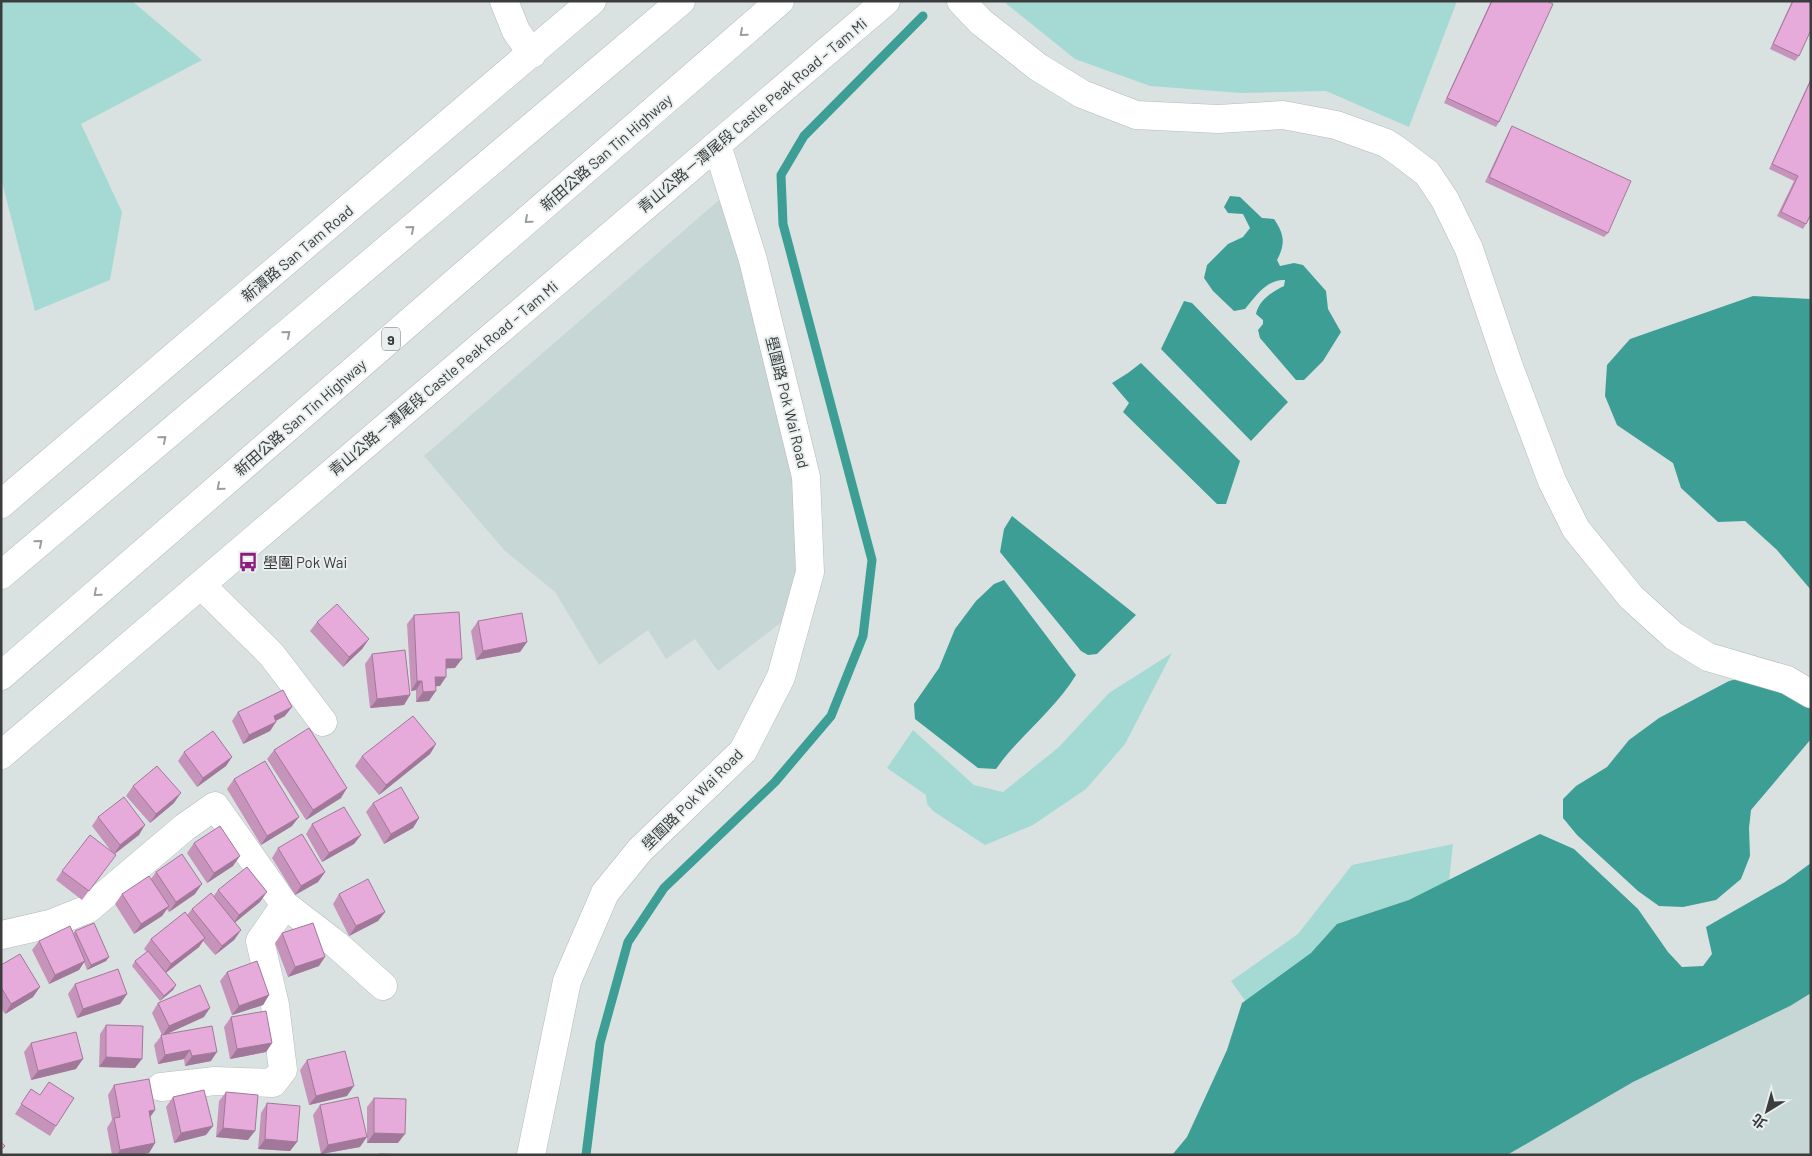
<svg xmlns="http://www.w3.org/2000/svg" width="1812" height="1156" font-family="Barlow,'Noto Sans TC',sans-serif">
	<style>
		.built { fill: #c7d7d5 }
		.green { fill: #a4dad3 }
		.water { fill: #3d9e95 }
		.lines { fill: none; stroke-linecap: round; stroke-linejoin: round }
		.stream { stroke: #3d9e95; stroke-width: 9 }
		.minor-casing { stroke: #b4bbba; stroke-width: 29 }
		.major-casing { stroke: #b4bbba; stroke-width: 29 }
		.highway-casing { stroke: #b4bbba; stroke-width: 29 }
		.minor { stroke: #fff; stroke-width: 28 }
		.major { stroke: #fff; stroke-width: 28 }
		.highway { stroke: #fff; stroke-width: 28 }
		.wall { fill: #c693bb }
		.shaded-wall { fill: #a17899 }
		.building { fill: #e6abda; stroke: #a17899 }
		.oneway { stroke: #9c9e9e }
		.labels { text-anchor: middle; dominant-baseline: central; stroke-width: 4; stroke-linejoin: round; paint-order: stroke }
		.shield { fill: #e8efee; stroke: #6e7271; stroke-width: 1 }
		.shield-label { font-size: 14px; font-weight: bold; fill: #3a3d3c }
		.street-label { font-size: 15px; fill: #3a3d3c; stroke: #e8efee }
		.poi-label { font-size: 15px; fill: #3a3d3c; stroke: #e8efee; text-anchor: start }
	</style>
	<rect width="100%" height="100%" fill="#dae2e1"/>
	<path class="built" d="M719 200 745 265 800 479 804 572 791 615 718 671 695 639 666 659 648 630 599 665 555 592 504 550 424 456Z
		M1811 978V1155H1506Z"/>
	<path class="green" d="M1 1H132L202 60 81 124 122 212 110 280 35 311 1 178Z
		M1003 1H1457L1409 127 1326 91 1241 93 1150 86 1075 59Z
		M1172 653 1125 744 1086 789 1033 825 985 845 933 811 927 804 926 795 887 768 913 730 974 785 1003 792 1059 747 1109 693Z
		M1453 844 1446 909 1262 1024 1231 981 1298 934 1352 865Z"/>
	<path class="water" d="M1230 196 1240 197 1262 218 1274 219C1284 234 1286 243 1277 260L1280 266 1294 263 1303 265 1326 291 1328 309 1341 332 1323 361 1304 380H1296L1260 338 1258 330 1263 324V320L1256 314C1259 300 1272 292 1284 286L1285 280C1267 279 1256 296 1245 309L1234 311 1213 291 1204 278 1207 265 1228 244 1243 237 1250 228 1243 214 1228 213 1224 207Z
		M1753 296 1811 299V590L1777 550 1745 521 1718 522 1681 488 1673 463 1617 425 1605 396 1607 365 1630 339Z
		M1184 301 1192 303 1288 402 1251 441 1161 349Z
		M1141 363 1240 461 1226 504H1217L1123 412 1129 403 1112 383 1128 373Z
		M1012 516 1136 615 1097 654 1088 655 1081 651 1000 552 1004 529Z
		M1004 580 1076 675C1054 711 1020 735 996 769L978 768 915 719 914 704 939 668 955 629 976 601 994 584Z
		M1773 670 1811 705V739L1751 810 1749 828 1750 856 1741 879 1716 900 1683 907 1659 906 1638 891 1577 835 1563 818V799L1576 786 1607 767 1629 740 1659 718 1729 681Z
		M1540 834 1574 849 1638 909 1668 952 1682 967 1703 966 1712 954 1706 927 1785 882 1811 863V993L1790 1006 1633 1082 1507 1155H1172L1187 1137 1227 1050 1242 1003 1311 953 1337 924 1409 900Z"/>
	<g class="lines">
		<path class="stream" d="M586 1155 600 1043 628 942 664 888 775 782 831 716 863 636 872 560 783 224 781 175 804 136 923 16"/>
		<defs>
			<path id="minor" d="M504 1 516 31 532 54
				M961 1 981 22 1038 67 1082 94 1136 115 1218 119 1283 115 1336 125 1386 143 1398 151 1427 173 1445 200 1469 249 1509 367 1552 481 1576 529 1631 597 1674 636 1708 657 1787 680 1811 694
				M1 504 592 1
				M201 585 271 654 323 722
				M1 935 50 924 88 909 185 827 215 806 285 905 337 945 383 986
				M161 1087 215 1081 273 1083 283 1070 275 1005 260 941 285 905
				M531 1155 567 981 605 893 640 850 743 751 781 677 810 572 806 477 753 260 717 145"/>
			<path id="major" d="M1 755 886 1"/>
			<path id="highway" d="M1 575 681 1
				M1 676 780 1"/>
		</defs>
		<use href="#minor" class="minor-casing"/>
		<use href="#major" class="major-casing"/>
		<use href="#highway" class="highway-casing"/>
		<use href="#minor" class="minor"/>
		<use href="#major" class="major"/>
		<use href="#highway" class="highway"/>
	</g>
	<path class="wall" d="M1491 1H1547L1499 122 1496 127 1444 103Z
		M1792 1H1811L1799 56 1795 61 1770 49Z
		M1811 78V214L1806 224 1803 229 1777 216 1794 181 1769 169Z
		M1512 126 1608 233 1604 237 1485 182 1509 131Z
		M414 615 455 668H446L440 686H435L429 701 416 702V690L411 691 407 624Z
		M478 621 527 642 520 652 476 660 471 631Z
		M317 622 369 639 362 649 343 667 310 631Z
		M372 654 410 695 404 705 370 708 365 664Z
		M238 712 285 716 276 721 270 731 243 744 232 721Z
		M436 744 430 754 379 795 355 766 362 756Z
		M274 750 341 798 306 820 267 759Z
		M184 752 232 757 226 766 197 787 178 761Z
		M234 779 292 826 261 845 227 789Z
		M133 786 174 803 150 823 126 796Z
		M373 803 419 818 413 828 384 844 366 812Z
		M98 817 139 835 115 854 109 864 82 900 56 880 62 871 111 851 92 826Z
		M312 824 361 835 354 844 322 862 306 834Z
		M194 843 233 866 207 883 187 853Z
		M278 848 325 872 318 882 295 895 272 858Z
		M156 872 195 894 169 912 167 909 162 916 134 934 115 904 122 894 151 879Z
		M218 890 260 902 235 922 241 930 234 940 215 955 203 941 199 947 166 973 176 985 173 990 160 1001 132 966 135 961 147 952 144 949 151 939 187 915 192 909 213 897Z
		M339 894 385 912 378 921 349 936 333 904Z
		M75 931 109 957 106 961 87 970 84 962 79 970 49 984 32 950 39 941 73 934Z
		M282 933 319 966 288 977 275 943Z
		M1 965 33 997 5 1014 1 1008Z
		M227 972 269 995 263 1005 232 1015 220 981Z
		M75 984 127 994 120 1004 77 1018 68 994Z
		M158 1003 204 1017 165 1035 211 1061 185 1066 184 1059 158 1064 154 1045 162 1035 152 1013Z
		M231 1017 272 1043 266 1052 230 1059 224 1027Z
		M106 1025 135 1068 99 1067 100 1034Z
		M31 1043 76 1069 31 1080 24 1052Z
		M307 1060 347 1096 309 1105 300 1070Z
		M114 1085 155 1110 150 1117 155 1143 149 1153 139 1155H112L107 1128 112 1120 108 1095Z
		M31 1089 56 1126 50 1136 15 1114Z
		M226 1092 248 1140 216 1137 219 1101Z
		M173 1097 206 1135 174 1143 166 1107Z
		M374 1098 398 1143H367V1107Z
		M267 1103 297 1142 290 1151 258 1149 261 1113Z
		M320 1105 360 1147 321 1154 313 1115Z"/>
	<path class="shaded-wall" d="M369 639 362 649 343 667 349 657Z
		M527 642 520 652 476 660 483 651Z
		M446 659H462L455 668 439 669Z
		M435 677H446L440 686 428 687Z
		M417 681H422L416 690 411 691Z
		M436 691 429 701 416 702 423 692Z
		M410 695 404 705 370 708 377 699Z
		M292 707 285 716 267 725 274 716Z
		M276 722 270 731 243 744 249 735Z
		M436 744 430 754 379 795 386 785Z
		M232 757 226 766 197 787 203 778Z
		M347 788 341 798 306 820 313 810Z
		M181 793 174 803 150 823 156 814Z
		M299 817 292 826 261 845 267 836Z
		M419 818 413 828 384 844 391 834Z
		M145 825 139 835 114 854 120 845Z
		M361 835 354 844 322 862 329 853Z
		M240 856 233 866 207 883 214 873Z
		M325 872 318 882 295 895 301 886Z
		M202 884 195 894 169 912 176 902Z
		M267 892 260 902 232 925 239 915Z
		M169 906 162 916 134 934 141 924Z
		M385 912 378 921 349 936 356 926Z
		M241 930 234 940 215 955 222 946Z
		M205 938 199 947 164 974 171 964Z
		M109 957 106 961 87 970 91 965Z
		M325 957 319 966 288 977 295 967Z
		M85 961 79 970 49 984 55 975Z
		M176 985 173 990 160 1001 164 996Z
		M40 987 33 997 5 1014 11 1004Z
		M127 994 120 1004 77 1018 83 1009Z
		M269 995 263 1005 232 1015 239 1006Z
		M210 1008 204 1017 162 1036 169 1026Z
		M272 1043 266 1052 230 1059 237 1049Z
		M190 1050 184 1059 158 1064 165 1055Z
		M217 1052 211 1061 185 1066 192 1056Z
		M106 1057 142 1059 135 1068 99 1067Z
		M83 1059 76 1069 31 1080 38 1071Z
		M354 1086 347 1096 309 1105 316 1096Z
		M155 1110 148 1120 149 1111Z
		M213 1126 206 1135 174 1143 181 1133Z
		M223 1128 255 1131 248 1140 216 1137Z
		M374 1133 405 1134 398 1143H367Z
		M367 1137 360 1147 321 1154 328 1145Z
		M265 1139 297 1142 290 1151 258 1149Z
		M155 1143 149 1153 139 1155H117L120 1150Z"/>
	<path class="building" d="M1492 1H1547L1553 4 1499 122 1447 98Z
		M1793 1H1811V30L1799 56 1773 44Z
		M1811 80V214L1806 224 1781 212 1798 176 1772 164Z
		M1512 126 1631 181 1608 233 1489 177Z
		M337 604 369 639 349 657 317 622Z
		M459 612 462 659H446V677H435L436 691 423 692 422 681H417L414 615Z
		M522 613 527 642 483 651 478 621Z
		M405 650 410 695 377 699 372 654Z
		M283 690 292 707 274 716 276 722 249 735 238 712Z
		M413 716 436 744 386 785 362 756Z
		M309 728 347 788 313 810 274 750Z
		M213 731 232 757 203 778 184 752Z
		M265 761 299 817 267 836 234 779Z
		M157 766 181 793 156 814 133 786Z
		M401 787 419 818 391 834 373 803Z
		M124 797 145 825 120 845 98 817Z
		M344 807 361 835 329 853 312 824Z
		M220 826 240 856 214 873 194 843Z
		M302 834 325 872 301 886 278 848Z
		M90 835 116 855 89 891 62 871Z
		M182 854 202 884 176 902 156 872Z
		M247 867 267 892 239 915 218 890Z
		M149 876 169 906 141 924 122 894Z
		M368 879 385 912 356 926 339 894Z
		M211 893 241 930 222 946 192 909Z
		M185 912 205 938 171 964 151 939Z
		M94 923 109 957 91 965 75 931Z
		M313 923 325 957 295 967 282 933Z
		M70 926 85 961 55 975 39 941Z
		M148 951 176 985 164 996 135 961Z
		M20 954 40 987 11 1004 1 987V965Z
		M257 961 269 995 239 1006 227 972Z
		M118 969 127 994 83 1009 75 984Z
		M200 985 210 1008 169 1026 158 1003Z
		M266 1011 272 1043 237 1049 231 1017Z
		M106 1025 143 1026 142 1059 106 1057Z
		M212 1026 217 1052 192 1056 190 1050 165 1055 161 1035Z
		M76 1032 83 1059 38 1071 31 1043Z
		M345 1051 354 1086 316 1096 307 1060Z
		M149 1079 155 1110 149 1111 155 1143 120 1150 114 1118 120 1117 114 1085Z
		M49 1082 74 1098 56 1126 21 1104 31 1089 40 1095Z
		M204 1090 213 1126 181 1133 173 1097Z
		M226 1092 258 1095 255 1131 223 1128Z
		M358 1097 367 1137 328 1145 320 1105Z
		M374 1098 406 1099 405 1134 374 1133Z
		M267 1103 300 1106 297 1142 265 1139Z
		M1 1142 5 1146 1 1150Z
		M379 1154 411 1155H379Z"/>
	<defs><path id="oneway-chevron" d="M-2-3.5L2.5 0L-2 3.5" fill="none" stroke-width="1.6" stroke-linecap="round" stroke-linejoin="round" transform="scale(1.25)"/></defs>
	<g class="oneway">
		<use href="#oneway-chevron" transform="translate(743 33) rotate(139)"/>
		<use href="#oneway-chevron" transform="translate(528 220) rotate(139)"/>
		<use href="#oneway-chevron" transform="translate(411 229) rotate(-40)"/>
		<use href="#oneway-chevron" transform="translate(287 334) rotate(-40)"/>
		<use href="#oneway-chevron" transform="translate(163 439) rotate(-40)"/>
		<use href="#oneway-chevron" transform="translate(220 487) rotate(139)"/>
		<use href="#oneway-chevron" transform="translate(39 543) rotate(-40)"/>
		<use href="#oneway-chevron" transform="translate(97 593) rotate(139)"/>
	</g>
	<defs>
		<symbol id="bus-bare" viewBox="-9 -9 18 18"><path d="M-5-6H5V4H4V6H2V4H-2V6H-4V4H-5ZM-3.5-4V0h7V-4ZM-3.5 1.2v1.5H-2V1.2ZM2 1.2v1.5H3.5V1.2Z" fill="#8d1d7f" stroke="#e8efee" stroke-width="2.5" paint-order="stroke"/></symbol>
	</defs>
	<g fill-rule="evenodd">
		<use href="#bus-bare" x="234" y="548" width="28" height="28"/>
	</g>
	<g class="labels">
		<rect class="shield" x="382" y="327.5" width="18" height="23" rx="4"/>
		<g class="shield-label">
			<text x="391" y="339">9</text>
		</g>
		<g class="street-label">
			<text transform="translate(752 115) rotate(-40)">青山公路－潭尾段 Castle Peak Road – Tam Mi</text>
			<text transform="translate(606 152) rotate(-41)">新田公路 San Tin Highway</text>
			<text transform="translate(297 253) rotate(-40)">新潭路 San Tam Road</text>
			<text transform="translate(443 378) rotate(-40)">青山公路－潭尾段 Castle Peak Road – Tam Mi</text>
			<text transform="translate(788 402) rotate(76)">壆圍路 Pok Wai Road</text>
			<text transform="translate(300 417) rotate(-41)">新田公路 San Tin Highway</text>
			<text transform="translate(692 799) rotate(-45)">壆圍路 Pok Wai Road</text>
		</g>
		<g class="poi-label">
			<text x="263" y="562">壆圍 Pok Wai</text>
		</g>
	</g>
	<rect width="1812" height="1156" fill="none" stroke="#3a3d3c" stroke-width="5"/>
	<g transform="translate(1767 1111) rotate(217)" stroke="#e8efee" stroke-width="4" paint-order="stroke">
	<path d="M0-4L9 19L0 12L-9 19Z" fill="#3a3d3c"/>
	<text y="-8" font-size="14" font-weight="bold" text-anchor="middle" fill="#3a3d3c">北</text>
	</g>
</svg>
